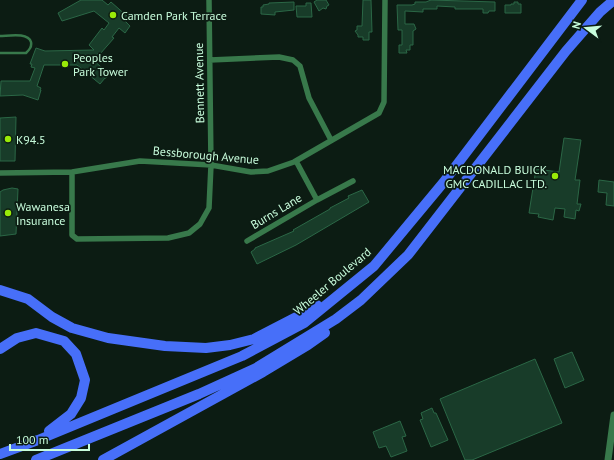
<svg xmlns="http://www.w3.org/2000/svg" width="614" height="460" font-family="'PT Sans',sans-serif">
	<style>
		.building { fill: #183c29; stroke: #2b6746 }
		.lines { fill: none; stroke-linecap: round; stroke-linejoin: round }
		.service { stroke: #38794b; stroke-width: 2.5 }
		.minor { stroke: #38794b; stroke-width: 5.5 }
		.tertiary { stroke: #38794b; stroke-width: 7 }
		.motorway { stroke: #476ff9; stroke-width: 10 }
		.poi-dot { fill: #99ea08; stroke: #0c1c13; stroke-width: 1.5 }
		.labels { text-anchor: middle; dominant-baseline: central; stroke-width: 3.5; stroke-linejoin: round; paint-order: stroke }
		.poi-label { font-size: 12px; fill: #c8fddc; stroke: #0c1c13; text-anchor: start }
		.street-label { font-size: 12px; fill: #c8fddc; stroke: #0c1c13 }
	</style>
	<rect width="100%" height="100%" fill="#0c1c13"/>
	<path class="building" d="M81 0H102L108 5 111 2 128 17 125 21 130 26 125 33 119 28 112 37 114 38 100 54 98 53 93 60 107 72 106 73 109 75 106 78H105L100 84 77 65H44L37 86 41 88 40 90H41L38 100 23 95 0 96 1 81H30L35 68 31 67 32 64H30L36 48 45 51 94 50 89 45 102 28 104 30 109 23 94 11 62 21 58 13Z
		M317 0H326L329 5 327 6 326 9 323 8 319 11 314 2Z
		M363 0H371L372 32H369V40H363V37H358V35L355 31 357 30V26H362Z
		M431 0 495 2V11H489L488 13H483V9H455V7L437 6V9H423V12L405 11V24H414L416 29 413 31V45H410V50H406L407 53H399V45H402V30H398L397 5H412L415 4V2H426Z
		M294 2V10L275 12V15L261 14V7H263V5L269 4V3Z
		M514 2H518V4H521V13H505V5H511V4H514Z
		M306 3H311L312 17H297L296 6H306Z
		M16 117 15 161H0V118Z
		M564 138 581 140 575 180H580L577 204H581L579 211 576 210 575 219 564 217 565 209 555 208 553 220 538 217 539 214 529 213 536 169 559 172Z
		M599 180 614 182V206L606 205 607 193 598 192Z
		M12 188 18 189 16 234 0 236V192L3 190Z
		M362 190 369 202 296 245 257 264 251 252 255 249V248L294 231 293 230 330 209V208L349 198 348 196Z
		M572 352 584 380 565 388 554 359Z
		M535 359 562 423 472 460H465L440 399Z
		M432 408 434 413H436L448 440 431 447 420 420 423 419 421 413Z
		M400 421 406 436 402 437 407 451 391 457 386 446 379 448 373 432Z"/>
	<g class="lines">
		<path class="service" d="M0 36C8 36 28 32 31 42 32 47 29 50 26 53H0"/>
		<path class="minor" d="M210 60 279 57 293 60 300 66 309 98 331 140
			M296 161 317 200
			M72 172V235L77 239 168 238 189 233 200 224 209 208 211 165 209 0
			M0 173 72 172 140 161 211 165 251 172 268 171 294 162 379 113 384 102 385 0
			M247 241 317 200 353 181"/>
		<path class="tertiary" d="M608 460 614 415"/>
		<path class="motorway" d="M0 290 28 299 52 317 72 328 108 338 165 346 206 348 230 345 254 339 310 310 317 305
			M0 349 17 338 36 333 64 341 76 354 85 380 81 398 71 414 49 431
			M0 454 38 440 242 356 304 323 374 266 443 183 582 0
			M36 460 199 394 256 368 336 319 361 300 408 255 566 51 600 12 614 0
			M103 460 263 372 308 345 325 333"/>
	</g>
	<g class="poi-dot">
		<circle cx="113" cy="15" r="4"/>
		<circle cx="65" cy="64" r="4"/>
		<circle cx="8" cy="139" r="4"/>
		<circle cx="555" cy="176" r="4"/>
		<circle cx="8" cy="213" r="4"/>
	</g>
	<g class="labels">
		<g class="poi-label">
			<text x="121" y="15">Camden Park Terrace</text>
			<text x="73" y="57">Peoples<tspan x="73" dy="14">Park Tower</tspan></text>
			<text x="16" y="139">K94.5</text>
			<text x="547" y="169" text-anchor="end">MACDONALD BUICK<tspan x="547" dy="14">GMC CADILLAC LTD.</tspan></text>
			<text x="16" y="206">Wawanesa<tspan x="16" dy="14">Insurance</tspan></text>
		</g>
		<g class="street-label">
			<text transform="translate(199 83) rotate(-91)">Bennett Avenue</text>
			<text transform="translate(206 155) rotate(5)">Bessborough Avenue</text>
			<text transform="translate(276 211) rotate(-31)">Burns Lane</text>
			<text transform="translate(332 281) rotate(-40)">Wheeler Boulevard</text>
		</g>
	</g>
	<g transform="translate(586 28) rotate(286)" stroke="#0c1c13" stroke-width="3" paint-order="stroke">
	<path d="M0-3L7 15L0 10L-7 15Z" fill="#c8fddc"/>
	<text y="-6" font-size="11" font-weight="bold" text-anchor="middle" fill="#c8fddc">N</text>
	</g>
	<path d="M10 444v6h79v-6" fill="none" stroke="#c8fddc" stroke-width="2"/>
	<text x="16" y="444" font-size="12" fill="#c8fddc" stroke="#0c1c13" stroke-width="3" paint-order="stroke">100 m</text>
</svg>
